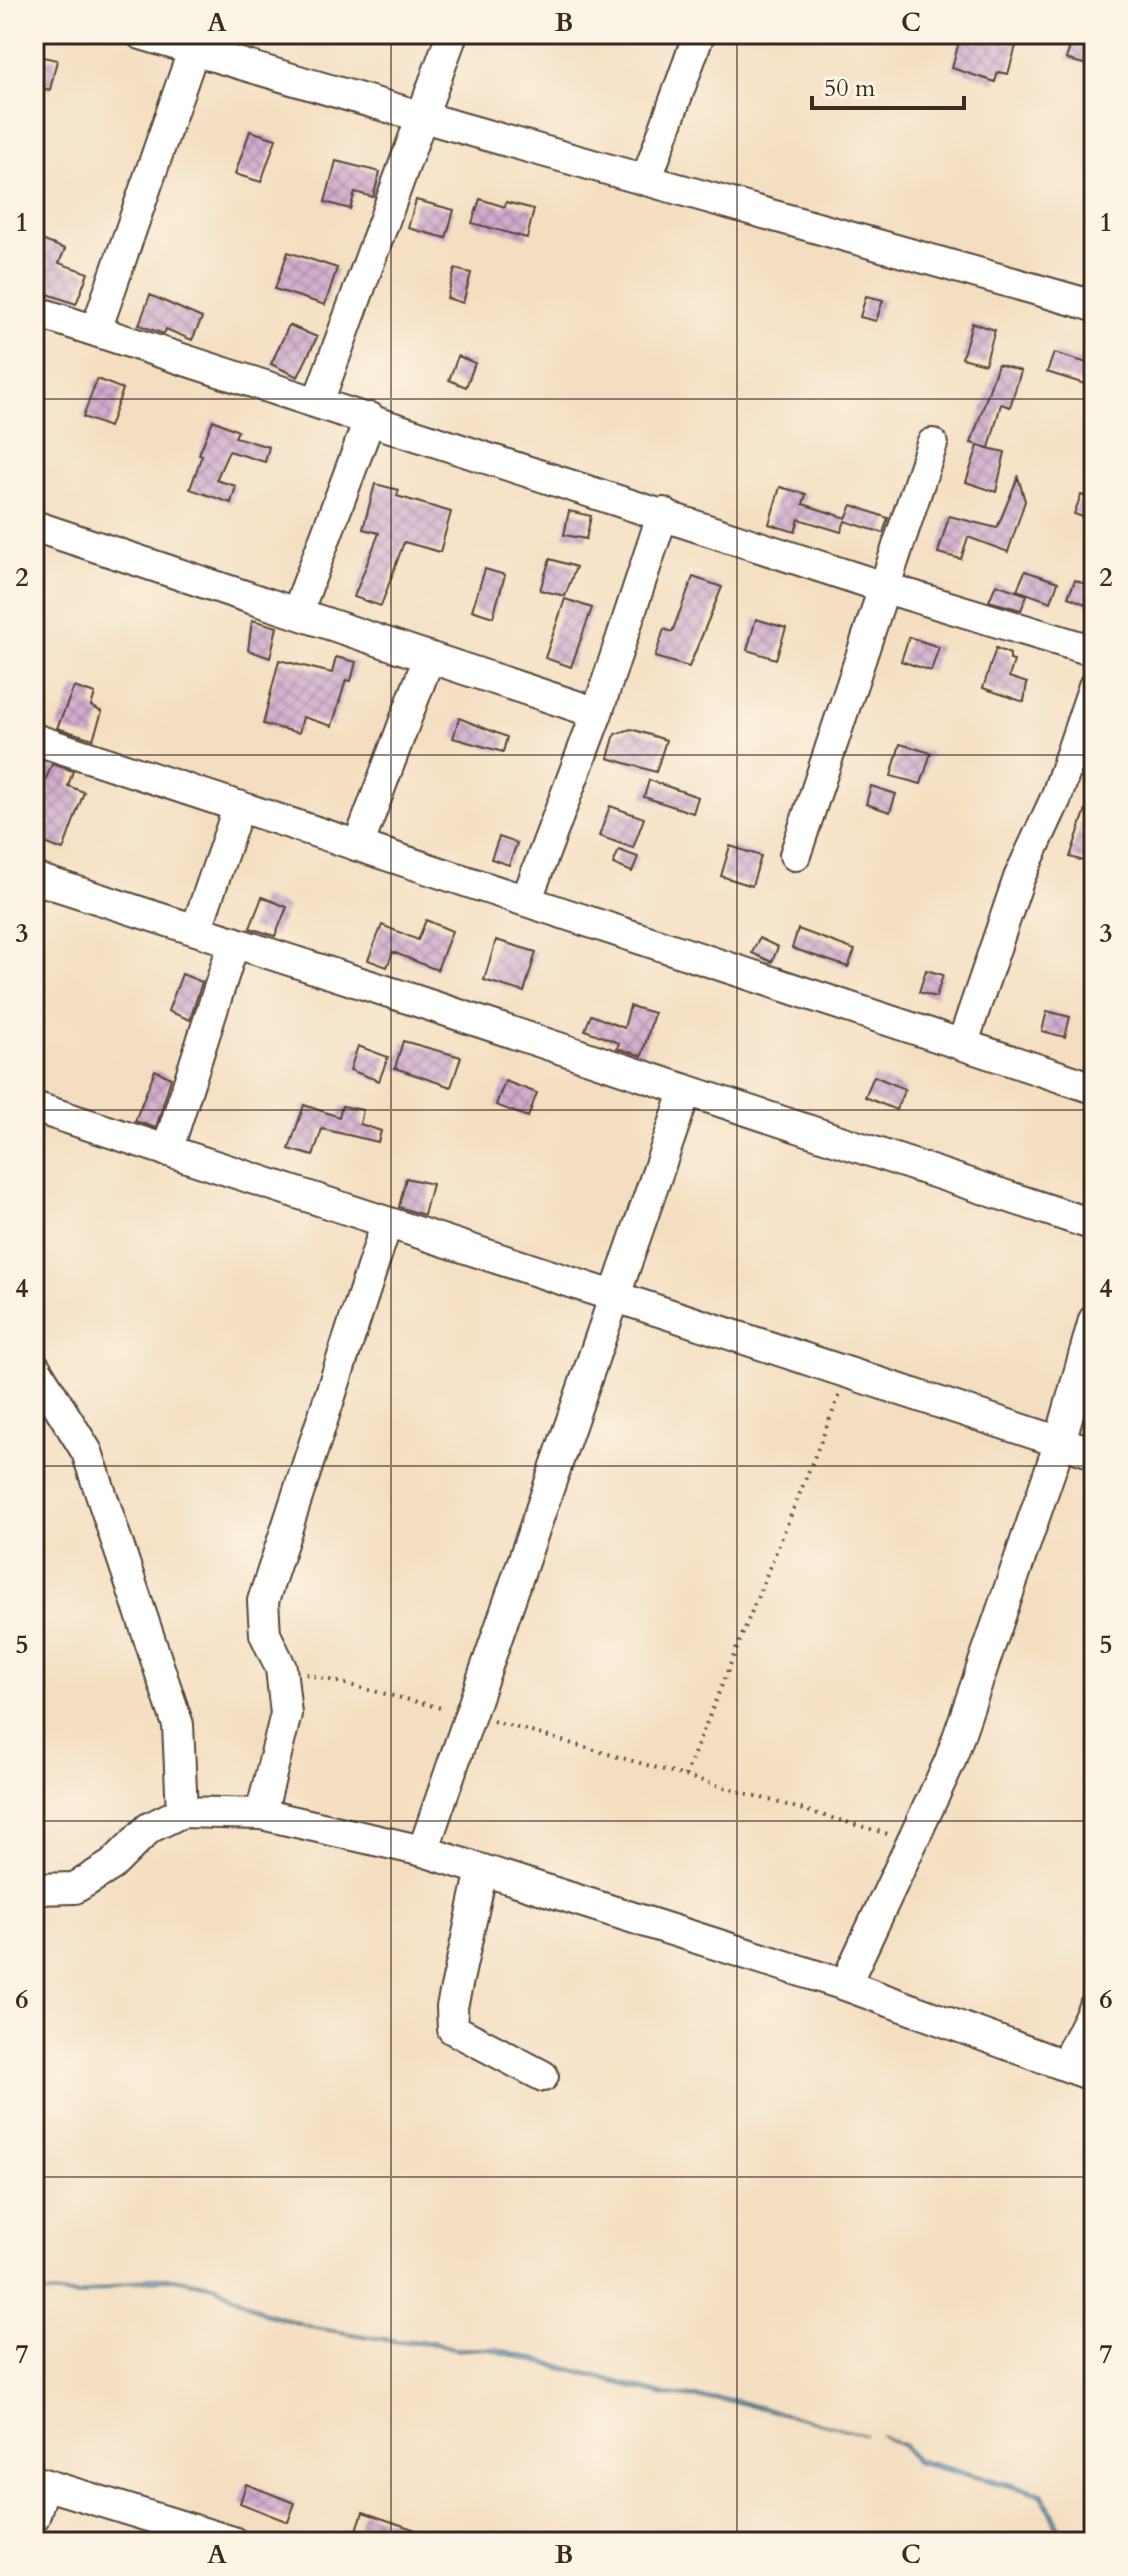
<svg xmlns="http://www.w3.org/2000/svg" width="1128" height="2576" font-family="Cardo,serif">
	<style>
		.water { fill: url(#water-rules); stroke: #506c7e; stroke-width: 2 }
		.building { fill: url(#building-cross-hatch) }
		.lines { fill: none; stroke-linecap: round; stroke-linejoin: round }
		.minor-casing { stroke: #574536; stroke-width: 34 }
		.path { stroke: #574536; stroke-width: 4; stroke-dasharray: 2 6; stroke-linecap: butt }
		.minor { stroke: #fff; stroke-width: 30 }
		.grid { fill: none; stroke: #3b2a1e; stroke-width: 2; stroke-opacity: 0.55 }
		.neatline { fill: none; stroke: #3b2a1e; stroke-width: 3 }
		.grid-label { font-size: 26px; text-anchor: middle; font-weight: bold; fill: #3b2a1e }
	</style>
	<defs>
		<pattern id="water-rules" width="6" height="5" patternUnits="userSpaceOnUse" patternTransform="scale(2)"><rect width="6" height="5" fill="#66afde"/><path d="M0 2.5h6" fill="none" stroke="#558fb3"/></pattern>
		<pattern id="building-cross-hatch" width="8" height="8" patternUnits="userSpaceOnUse" patternTransform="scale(2)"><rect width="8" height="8" fill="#d0abcd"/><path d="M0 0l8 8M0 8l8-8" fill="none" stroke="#aa8ba6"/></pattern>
	</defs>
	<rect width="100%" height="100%" fill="#fcf5e5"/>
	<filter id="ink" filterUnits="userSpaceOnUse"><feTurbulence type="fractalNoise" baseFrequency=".0125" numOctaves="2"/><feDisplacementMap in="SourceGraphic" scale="16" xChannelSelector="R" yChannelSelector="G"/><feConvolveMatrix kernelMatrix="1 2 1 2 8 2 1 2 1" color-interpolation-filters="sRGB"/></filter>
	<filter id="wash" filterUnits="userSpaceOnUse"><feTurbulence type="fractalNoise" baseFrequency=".006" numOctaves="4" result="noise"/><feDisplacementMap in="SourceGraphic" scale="32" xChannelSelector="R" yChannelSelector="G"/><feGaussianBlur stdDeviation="1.8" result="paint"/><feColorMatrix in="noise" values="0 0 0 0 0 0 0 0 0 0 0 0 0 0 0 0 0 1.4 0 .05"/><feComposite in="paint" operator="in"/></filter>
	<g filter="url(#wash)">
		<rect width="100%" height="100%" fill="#f4dec1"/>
		<path class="water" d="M150 2277H174L217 2285 263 2311 314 2327 405 2341H433L455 2348H497L666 2394 733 2399 866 2435 733 2402 663 2396 486 2349 456 2351 436 2345 398 2343 317 2329 264 2315 214 2287 173 2279 128 2283 81 2297 34 2293 80 2294Z
			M880 2436 905 2445 916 2459 1043 2492 1067 2542H1063L1041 2495 915 2463 902 2446Z"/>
		<g id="blocks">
			<path class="building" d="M961 34H1000L1018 39 1008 74 998 72 995 82 952 68Z
				M1082 34H1094V67L1066 59 1073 38 1080 40Z
				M34 55 57 60 50 90 34 86Z
				M250 131 276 139 261 182 235 174Z
				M336 161 380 172 373 197 355 192 350 209 325 202Z
				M480 199 505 207 506 202 534 209 527 238 472 223Z
				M416 200 454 210 446 238 408 228Z
				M34 237 65 249 59 263 88 273 76 304 48 294 34 293Z
				M288 252 337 268 325 305 275 289Z
				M455 269 471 273 463 303 447 298Z
				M150 295 202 318 192 340 166 329 164 334 139 325Z
				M866 296 883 300 876 321 860 317Z
				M972 323 995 330 985 364 962 358Z
				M289 325 317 337 298 377 271 364Z
				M1054 353 1094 365V387L1047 372Z
				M458 356 475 363 466 387 449 380Z
				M998 364 1021 371 1010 407 1001 404 989 448 971 443Z
				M97 379 123 389 109 427 83 417Z
				M213 420 238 431 235 437 269 447 265 462 229 451 216 480 236 486 231 503 190 489 202 455 199 454Z
				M978 446 1005 452 996 492 966 482Z
				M1018 477 1025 501 1008 552 968 537 961 559 938 553 949 516 997 528Z
				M375 484 399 490 397 496 451 512 440 552 404 542 381 606 354 597 379 533 363 529Z
				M780 487 806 494 803 504 846 518 852 505 888 518 883 533 845 521 841 532 799 519 795 532 769 524Z
				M1081 495 1094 500V521L1074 514Z
				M569 511 591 516 586 539 564 535Z
				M550 559 576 567 565 596 540 590Z
				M485 569 505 575 493 617 472 610Z
				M1025 571 1058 582 1051 602 1017 590Z
				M693 577 722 587 689 667 655 657 664 629 672 632Z
				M1075 580 1094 588 1090 606 1068 597Z
				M996 584 1027 595 1021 610 989 601Z
				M565 599 592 608 571 667 545 658Z
				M756 619 786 628 776 659 747 650Z
				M252 620 277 627 270 658 248 650Z
				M909 637 939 647 931 671 901 661Z
				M996 648 1010 654V660L1014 661 1009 677 1027 683 1024 702 983 688Z
				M336 657 356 662 351 681 346 680 332 726 303 717 299 733 263 724 279 660 332 673Z
				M74 687 95 694 91 706 102 712 93 739 57 728Z
				M459 718 507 737 503 752 453 738Z
				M631 729 666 740 656 772 608 758 615 734Z
				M900 744 931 753 921 784 891 776Z
				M52 764 73 771 68 786 84 792 63 850 37 840 41 831 34 828V786L42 788Z
				M649 780 698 797 693 813 644 797Z
				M871 786 896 794 890 812 866 804Z
				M1088 803 1094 804V864L1070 857Z
				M610 806 644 818 633 848 599 836Z
				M499 837 517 843 509 865 491 859Z
				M730 846 761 856 752 886 721 876Z
				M619 850 638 857 632 872 613 864Z
				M262 897 287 907 275 936 250 928Z
				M426 920 452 931 437 970 393 952 387 967 368 960 382 925 418 940Z
				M798 929 855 950 848 967 792 948Z
				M759 938 778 947 772 962 752 953Z
				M496 940 536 952 524 992 484 980Z
				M926 970 943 975 936 997 919 992Z
				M182 974 202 982 190 1020 168 1011Z
				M630 1006 654 1013 642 1056 617 1048 619 1043 585 1030 591 1015 624 1028Z
				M1047 1011 1070 1017 1065 1037 1042 1031Z
				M403 1041 461 1057 451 1087 395 1068Z
				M358 1046 388 1057 379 1081 350 1070Z
				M155 1070 171 1078 156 1128 135 1121Z
				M874 1076 905 1089 896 1110 865 1097Z
				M505 1081 537 1093 528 1117 496 1105Z
				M304 1105 339 1117 342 1106 363 1110 360 1124 381 1131 378 1142 322 1129 313 1156 289 1149Z
				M406 1178 432 1184 424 1215 399 1207Z
				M246 2484 295 2503 288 2522 240 2503Z
				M363 2512 442 2539 441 2542H353Z"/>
		</g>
	</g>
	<g filter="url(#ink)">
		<use href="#blocks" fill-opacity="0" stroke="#574536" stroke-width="2"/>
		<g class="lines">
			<defs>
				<path id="minor" d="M141 34C457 130 776 215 1094 306
					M647 178 699 34
					M34 311 886 588 1094 651
					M96 330 199 34
					M318 402 452 34
					M34 526 597 713
					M297 613 370 418
					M34 739 1094 1088
					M358 846 429 657
					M795 855 932 444
					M34 878 414 1000 1094 1225
					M526 901 597 713 663 513
					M196 930 239 806
					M962 1045 1019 878 1056 798 1094 686
					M34 1107 1094 1453
					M167 1151 234 942
					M34 1366 87 1452 178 1725 182 1812
					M261 1814 286 1714 281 1668 265 1634 263 1601 387 1222
					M423 1851 686 1090
					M482 1870 452 2007 453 2029 543 2076
					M34 1889 75 1888 112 1865 149 1828 182 1812 261 1814 423 1851 845 1985 1094 2076
					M845 1985 950 1761 1060 1442 1094 1320
					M1065 2065 1094 2007
					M34 2481 233 2542
					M34 2517 44 2485"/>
			</defs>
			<use href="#minor" class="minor-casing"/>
			<path class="path" d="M306 1674 445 1709
				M493 1721 888 1834
				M685 1776 840 1394"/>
			<use href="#minor" class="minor"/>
		</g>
	</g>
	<path class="grid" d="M391 34V2542M737 34V2542M34 399H1094M34 755H1094M34 1110H1094M34 1466H1094M34 1821H1094M34 2177H1094"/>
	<rect width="1128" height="2576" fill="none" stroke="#fcf5e5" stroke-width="88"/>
	<path d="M812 96v12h152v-12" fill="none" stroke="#3b2a1e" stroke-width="4"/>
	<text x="824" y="96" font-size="24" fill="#3b2a1e" stroke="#fcf5e5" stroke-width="6" paint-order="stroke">50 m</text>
	<rect x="44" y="44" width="1040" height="2488" class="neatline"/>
	<g class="grid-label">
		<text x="217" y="31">A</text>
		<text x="564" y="31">B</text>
		<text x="911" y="31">C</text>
		<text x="22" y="231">1</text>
		<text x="1106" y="231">1</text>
		<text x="22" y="586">2</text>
		<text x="1106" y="586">2</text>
		<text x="22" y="942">3</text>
		<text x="1106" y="942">3</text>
		<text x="22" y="1297">4</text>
		<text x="1106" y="1297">4</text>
		<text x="22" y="1653">5</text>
		<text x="1106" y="1653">5</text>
		<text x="22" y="2008">6</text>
		<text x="1106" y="2008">6</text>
		<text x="22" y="2363">7</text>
		<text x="1106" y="2363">7</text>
		<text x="217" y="2563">A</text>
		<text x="564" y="2563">B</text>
		<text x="911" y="2563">C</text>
	</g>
</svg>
